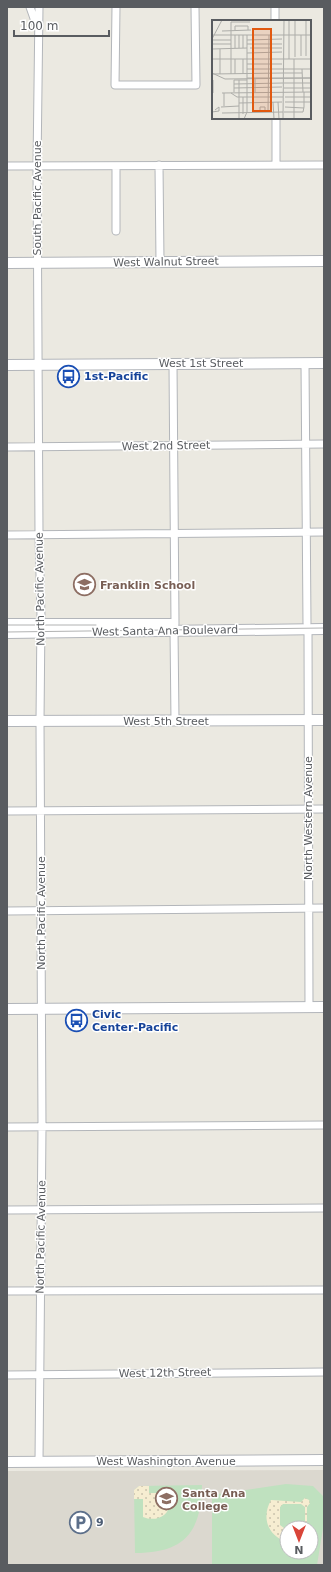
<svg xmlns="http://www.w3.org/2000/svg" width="331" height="1572" font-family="'DejaVu Sans',sans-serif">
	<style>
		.education { fill: #dbd8cf; fill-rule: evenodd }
		.green { fill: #bfe1bf; fill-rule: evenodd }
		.sand { fill: url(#sand-dots) }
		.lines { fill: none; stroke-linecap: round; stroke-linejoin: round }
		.street-casing { stroke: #b3b6ba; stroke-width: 9 }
		.secondary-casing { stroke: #b2b5ba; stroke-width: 12 }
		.street { stroke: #fff; stroke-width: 7 }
		.secondary { stroke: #fff; stroke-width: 10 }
		.tram { stroke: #b1b2b2; stroke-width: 1 }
		.labels { text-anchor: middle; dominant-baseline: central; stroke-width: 3; stroke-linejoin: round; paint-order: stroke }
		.street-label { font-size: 11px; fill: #595c60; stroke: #fff }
		.transit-label { font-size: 11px; font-weight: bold; fill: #164399; stroke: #fff; text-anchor: start }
		.education-label { font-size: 11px; font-weight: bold; fill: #785e54; stroke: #fff; text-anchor: start }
		.service-label { font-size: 11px; font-weight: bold; fill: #4e5e75; stroke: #fff; text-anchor: start }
		.inset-road { fill: none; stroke: #adada9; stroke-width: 1 }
		.view { fill: #e15910; fill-opacity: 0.15; stroke: #e15910; stroke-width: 2 }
		.inset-edge { fill: none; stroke: #595c60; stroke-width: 2 }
	</style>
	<defs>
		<pattern id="sand-dots" width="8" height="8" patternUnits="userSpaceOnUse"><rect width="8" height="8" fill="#f6edd1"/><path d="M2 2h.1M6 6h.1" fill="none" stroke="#cac3ad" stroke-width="1.8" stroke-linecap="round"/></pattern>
	</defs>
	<rect width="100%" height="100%" fill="#ebe9e1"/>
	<path class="education" d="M324 1470V1565H7V1471ZM287 1528H311V1552H287Z"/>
	<path class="green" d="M286 1484 313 1486 323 1496V1528L317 1565H212V1495ZM287 1528H311V1552H287Z
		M202 1485C201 1533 184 1553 135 1553L134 1490 139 1486Z"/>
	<path class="sand" d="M139 1486H149V1493H166C177 1510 160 1524 143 1517V1499H134V1490Z
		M305 1498 309 1500 310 1503 307 1507V1524L308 1528H302L305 1525V1507L301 1504H283L280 1507V1525L284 1528H287V1542C268 1536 261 1518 271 1500L301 1502Z"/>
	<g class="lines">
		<defs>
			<path id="street" d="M30 7 36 24
				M39 7 37 166 39 534 41 617 40 721 42 1127 39 1462
				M116 7 115 85H196L195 7
				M275 7V21
				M276 118V165
				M159 165 160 262
				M7 166 324 165
				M116 166V231
				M305 363 307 623
				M173 364 175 624
				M7 447 324 444
				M7 535 324 532
				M308 629 309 1007
				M174 630 175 721
				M7 811 324 809
				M7 911 324 908
				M7 1127 324 1125
				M7 1210 324 1208
				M7 1291 324 1290
				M7 1375 324 1372"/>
			<path id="secondary" d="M7 263 324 261
				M7 365 324 363
				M7 624H171
				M7 633 324 629
				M7 721 324 720
				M7 1009 324 1007
				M7 1462 324 1460"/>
		</defs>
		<use href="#street" class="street-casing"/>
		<use href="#secondary" class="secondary-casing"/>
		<use href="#street" class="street"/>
		<use href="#secondary" class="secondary"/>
		<path class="tram" d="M7 625H96
			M7 632 324 628"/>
	</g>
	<defs>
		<symbol id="bus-ring" viewBox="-11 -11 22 22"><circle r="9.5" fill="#fff" stroke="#1a4fb4" stroke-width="1.5"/><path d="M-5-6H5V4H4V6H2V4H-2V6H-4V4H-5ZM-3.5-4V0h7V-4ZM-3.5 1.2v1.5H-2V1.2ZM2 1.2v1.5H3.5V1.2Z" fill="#1a4fb4"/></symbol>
		<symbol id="school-ring" viewBox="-11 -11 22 22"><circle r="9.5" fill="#fff" stroke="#8d6e63" stroke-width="1.5"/><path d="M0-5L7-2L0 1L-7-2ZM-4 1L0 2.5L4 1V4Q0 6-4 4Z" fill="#8d6e63"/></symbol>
		<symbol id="university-ring" viewBox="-11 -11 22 22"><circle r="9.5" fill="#fff" stroke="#8d6e63" stroke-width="1.5"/><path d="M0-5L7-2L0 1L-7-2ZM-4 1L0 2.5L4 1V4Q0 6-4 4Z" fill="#8d6e63"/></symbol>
		<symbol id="parking-ring" viewBox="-11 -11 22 22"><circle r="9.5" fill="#fff" stroke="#5c6f8a" stroke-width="1.5"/><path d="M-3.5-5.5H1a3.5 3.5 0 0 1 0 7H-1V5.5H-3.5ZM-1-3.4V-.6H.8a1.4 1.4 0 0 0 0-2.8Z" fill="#5c6f8a"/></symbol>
	</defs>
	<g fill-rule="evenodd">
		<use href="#bus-ring" x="56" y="364" width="25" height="25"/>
		<use href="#school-ring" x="72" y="572" width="25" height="25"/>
		<use href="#bus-ring" x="64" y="1008" width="25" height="25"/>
		<use href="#university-ring" x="154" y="1486" width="25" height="25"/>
		<use href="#parking-ring" x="68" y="1510" width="25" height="25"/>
	</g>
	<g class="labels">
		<g class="street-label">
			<text transform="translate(37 198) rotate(-90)">South Pacific Avenue</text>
			<text transform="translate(166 262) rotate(-1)">West Walnut Street</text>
			<text x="201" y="363">West 1st Street</text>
			<text transform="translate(166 446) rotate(-1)">West 2nd Street</text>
			<text transform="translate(40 589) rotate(-91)">North Pacific Avenue</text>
			<text transform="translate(165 631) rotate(-1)">West Santa Ana Boulevard</text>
			<text x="166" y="721">West 5th Street</text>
			<text transform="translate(308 818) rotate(-90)">North Western Avenue</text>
			<text transform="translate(41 913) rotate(-90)">North Pacific Avenue</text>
			<text transform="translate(41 1237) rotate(-89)">North Pacific Avenue</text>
			<text transform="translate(165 1373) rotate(-1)">West 12th Street</text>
			<text x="166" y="1461">West Washington Avenue</text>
		</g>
		<g class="transit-label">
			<text x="84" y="376">1st-Pacific</text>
			<text x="92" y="1014">Civic<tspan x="92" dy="13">Center-Pacific</tspan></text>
		</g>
		<g class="education-label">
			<text x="100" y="585">Franklin School</text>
			<text x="182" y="1493">Santa Ana<tspan x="182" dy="13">College</tspan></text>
		</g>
		<g class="service-label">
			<text x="96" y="1522">9</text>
		</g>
	</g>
	<g transform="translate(212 20)">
		<rect width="99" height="99" fill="#ebe9e1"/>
		<path class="inset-road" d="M99 0V39M19 2H38M23 10V6H36V10M10 11 39 10M0 15H99M23 15V28M0 19 10 0M0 20H19M35 20 70 19M0 24H19M35 24H70M27 28V15M31 28V15M38 28H70M0 29 35 28M35 33 70 32M89 36V15M94 36V0M83 37V0M0 39H99M31 39V54M77 39V0M35 44H70M35 49H71M72 49H99M90 49 91 72M0 53 13 59 99 58M72 53H90M0 54 71 53M8 54V29M19 54V2M23 54V39M35 58H99M82 58V99M82 58V39M43 59V72M1 60V73M27 60V99M72 63H99M22 64 71 63M22 68 70 67M72 68H99M22 72V60H35M92 72V87M10 73 99 72M12 73V86M19 73 25 77H71M31 77V94M73 77H99M61 82 62 99M66 82 67 99M73 82H99M27 83 70 82M9 87 27 86M73 87 92 88M0 92 7 91V87L3 90M48 92V87H53V92M56 92 57 15M72 92H91L92 87M10 93 71 92M32 99 35 92V15M71 99 72 0"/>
		<path class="view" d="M41 9H59V91H41Z"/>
		<rect width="99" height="99" class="inset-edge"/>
	</g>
	<rect width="331" height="1572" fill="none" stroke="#595c60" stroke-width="16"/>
	<g transform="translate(299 1540) rotate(180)"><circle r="19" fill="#ffffff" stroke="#bdbebf"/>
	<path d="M0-3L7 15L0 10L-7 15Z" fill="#d94539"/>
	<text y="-6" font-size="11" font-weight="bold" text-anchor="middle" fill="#595c60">N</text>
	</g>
	<path d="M14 30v6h95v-6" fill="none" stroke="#595c60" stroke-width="2"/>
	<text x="20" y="30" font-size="12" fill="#595c60" stroke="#ffffff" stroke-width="3" paint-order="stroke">100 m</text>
</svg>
